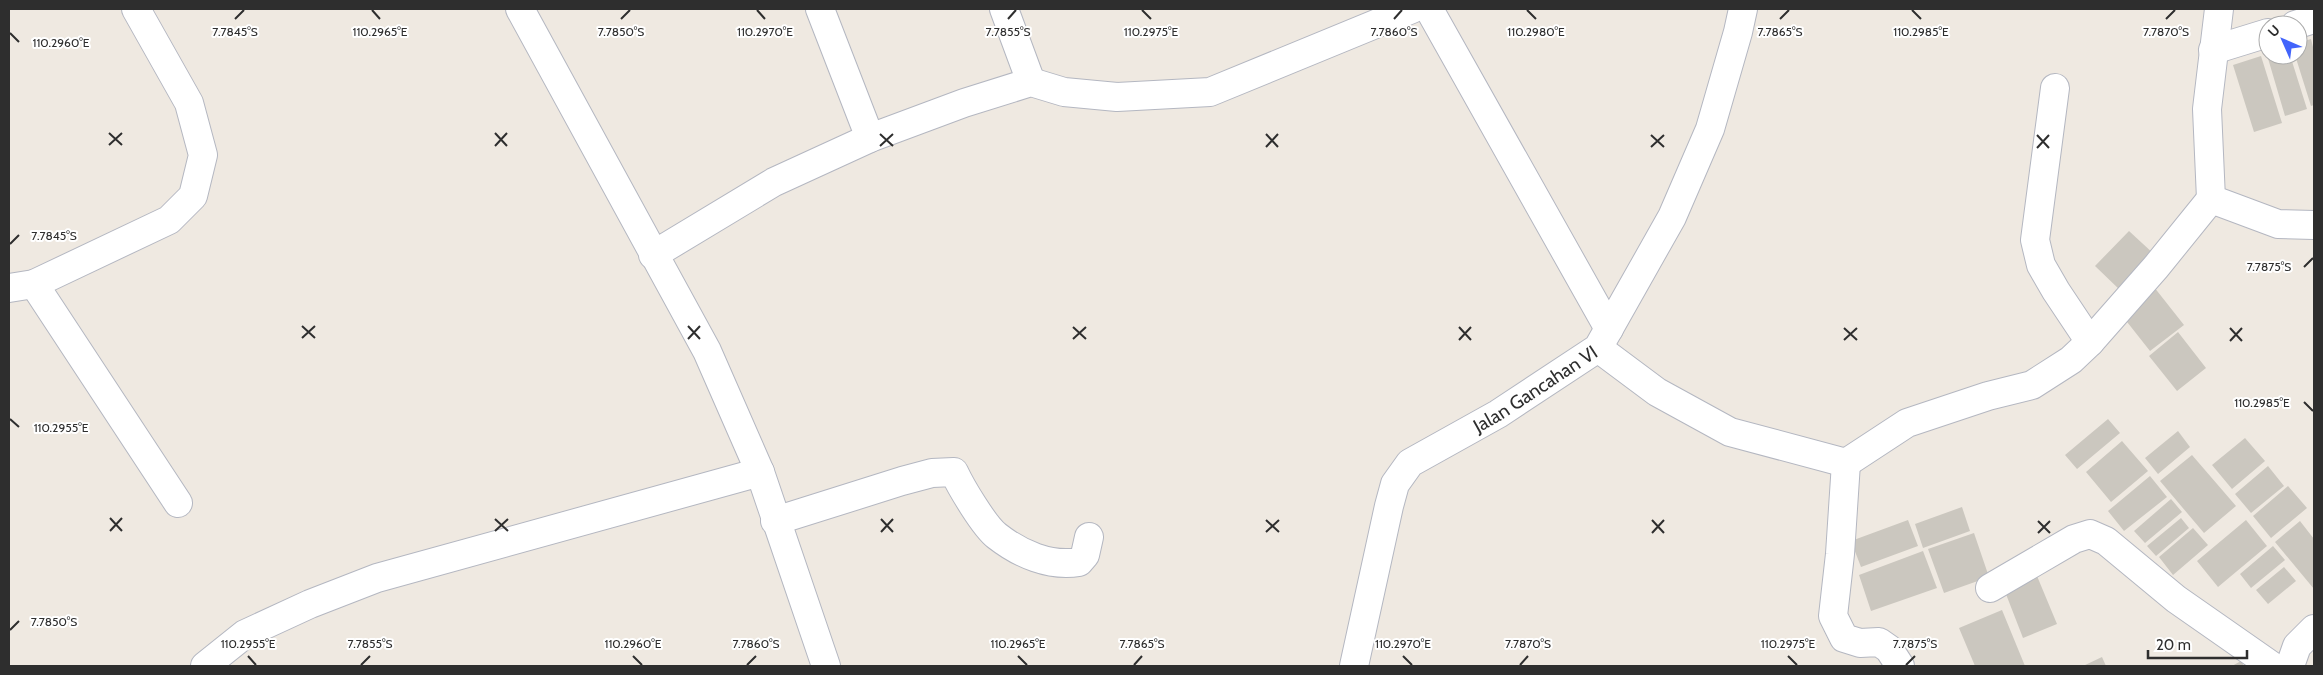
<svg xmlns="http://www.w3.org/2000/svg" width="2323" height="675" font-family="Cabin,sans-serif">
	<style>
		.building { fill: #cbc7bf }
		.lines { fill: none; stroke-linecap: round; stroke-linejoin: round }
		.minor-casing { stroke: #b4b7c1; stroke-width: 30 }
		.minor { stroke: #fff; stroke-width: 28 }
		.ticks { fill: none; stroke: #2e2e2e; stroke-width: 2 }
		.labels { text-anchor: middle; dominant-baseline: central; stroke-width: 4; stroke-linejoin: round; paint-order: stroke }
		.street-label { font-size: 19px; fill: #2e2e2e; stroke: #fff }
		.ticks-label { font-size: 12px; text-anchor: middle; fill: #2e2e2e; stroke: #fff; stroke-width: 4; stroke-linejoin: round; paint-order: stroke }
	</style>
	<rect width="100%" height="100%" fill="#efe9e1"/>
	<path class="building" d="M2311 39 2314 51V105L2311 106 2295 55H2298V43Z
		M2267 55H2290L2307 109 2285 116Z
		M2261 56 2282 123 2254 132 2233 65Z
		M2129 231 2155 255 2121 291 2095 266Z
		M2154 287 2184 325 2150 351 2120 313Z
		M2178 332 2206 368 2177 391 2149 356Z
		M2108 419 2120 433 2077 469 2065 455Z
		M2178 431 2190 447 2158 474 2145 458Z
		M2245 438 2265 461 2232 489 2212 465Z
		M2122 441 2148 471 2111 502 2086 472Z
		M2192 455 2236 506 2204 533 2160 481Z
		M2268 466 2284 486 2251 513 2235 494Z
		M2150 476 2167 497 2124 531 2108 511Z
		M2288 486 2307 508 2271 538 2253 516Z
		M2171 499 2182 512 2145 543 2134 531Z
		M1962 507 1970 531 1923 548 1915 524Z
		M2181 518 2189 528 2156 556 2147 546Z
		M1908 520 1918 546 1861 567 1851 541Z
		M2246 520 2267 546 2218 587 2197 561Z
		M2300 521 2314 539V589L2275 542Z
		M2193 528 2208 545 2173 575 2159 557Z
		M1974 533 1989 577 1944 593 1928 549Z
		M2273 546 2285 560 2251 588 2240 574Z
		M1923 551 1937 588 1871 611 1859 575Z
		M2284 567 2296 581 2268 604 2256 590Z
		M2037 576 2057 624 2023 638 2004 589Z
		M2002 610 2025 666H1975L1959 628Z
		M2102 657 2106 666H2083Z
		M2241 661 2244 666H2232Z"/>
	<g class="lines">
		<defs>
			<g id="minor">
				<path d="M520 9 707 351 760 472 826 666"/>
				<path d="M820 9 870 138"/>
				<path d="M1004 9 1031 82"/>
				<path d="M1429 9 1609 329"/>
				<path d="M2219 9 2207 109 2211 199 2278 224 2314 225"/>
				<path d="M2295 25 2314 19"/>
				<path d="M2213 50 2268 33"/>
				<path d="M2055 88 2035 240 2041 265 2056 291 2090 342"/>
				<path d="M653 255 774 182 870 138 964 103 1031 82 1064 92 1117 97 1210 92 1412 9"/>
				<path d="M34 284 178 503"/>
				<path d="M9 288 34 284 169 220 193 196 203 155 189 103 136 9"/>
				<path d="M1598 348 1657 392 1730 432 1846 463 1907 423 1988 396 2032 385 2071 360 2090 342 2156 267 2211 199"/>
				<path d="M1846 463 1840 554 1833 616 1844 638 1860 643 1879 642 1889 649 1900 666"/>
				<path d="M775 521 902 481 932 473 954 472C961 487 984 526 997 536 1020 554 1050 567 1079 562L1085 555 1089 537"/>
				<path d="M1990 588 2074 539 2090 534 2106 541 2176 599 2272 666"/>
				<path d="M205 666 245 634 310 604 377 578 760 472"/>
				<path id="s1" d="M1354 666 1389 506 1395 484 1410 463 1498 414 1598 348 1672 217 1710 129 1738 32 1743 9"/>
				<path d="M2290 666 2297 646 2314 629"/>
			</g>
		</defs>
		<use href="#minor" class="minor-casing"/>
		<use href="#minor" class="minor"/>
	</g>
	<path class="ticks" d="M372 10 380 19M757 10 765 19M1142 10 1151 19M1527 10 1536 19M1912 10 1921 19M235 19 244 10M621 19 630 10M1008 19 1016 10M1394 19 1402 10M1780 19 1789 10M2166 19 2175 10M10 33 19 42M109 133 122 145M495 133 507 146M880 134 893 146M1266 134 1278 147M1651 135 1664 147M2037 135 2049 148M109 145 122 133M495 146 507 133M880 146 893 134M1266 147 1278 134M1651 147 1664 135M2037 148 2049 135M10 244 19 235M2304 267 2313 258M302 326 315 338M688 326 700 339M1073 327 1086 339M1459 327 1471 340M1844 328 1857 340M2230 328 2242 341M302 338 315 326M688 339 700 326M1073 339 1086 327M1459 340 1471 327M1844 340 1857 328M2230 341 2242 328M2304 402 2313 411M10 419 19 427M110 518 122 531M495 519 508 531M881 519 893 532M1266 520 1279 532M1652 520 1664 533M2038 521 2050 533M110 531 122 518M495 531 508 519M881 532 893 519M1266 532 1279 520M1652 533 1664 520M2038 533 2050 521M10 630 19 621M248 656 256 665M633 656 642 665M1018 656 1027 665M1403 656 1412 665M1788 656 1797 665M361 665 370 656M747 665 756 656M1134 665 1142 656M1520 665 1528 656M1906 665 1915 656"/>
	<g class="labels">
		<g class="street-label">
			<text stroke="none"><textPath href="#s1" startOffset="358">Jalan Gancahan VI</textPath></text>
		</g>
	</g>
	<g class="ticks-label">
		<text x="235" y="36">7.7845°S</text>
		<text x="380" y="36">110.2965°E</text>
		<text x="621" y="36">7.7850°S</text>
		<text x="765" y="36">110.2970°E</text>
		<text x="1008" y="36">7.7855°S</text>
		<text x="1151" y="36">110.2975°E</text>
		<text x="1536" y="36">110.2980°E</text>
		<text x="1780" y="36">7.7865°S</text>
		<text x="1921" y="36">110.2985°E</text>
		<text x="2166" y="36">7.7870°S</text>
		<text x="1394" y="36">7.7860°S</text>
		<text x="61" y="47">110.2960°E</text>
		<text x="54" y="240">7.7845°S</text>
		<text x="2269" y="271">7.7875°S</text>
		<text x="2262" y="407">110.2985°E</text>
		<text x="61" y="432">110.2955°E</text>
		<text x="54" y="626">7.7850°S</text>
		<text x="370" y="648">7.7855°S</text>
		<text x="756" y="648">7.7860°S</text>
		<text x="1142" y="648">7.7865°S</text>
		<text x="1528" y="648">7.7870°S</text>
		<text x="1915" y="648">7.7875°S</text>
		<text x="248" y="648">110.2955°E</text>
		<text x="633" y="648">110.2960°E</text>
		<text x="1018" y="648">110.2965°E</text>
		<text x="1403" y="648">110.2970°E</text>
		<text x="1788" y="648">110.2975°E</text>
	</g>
	<rect width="2323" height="675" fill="none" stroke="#2e2e2e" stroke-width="20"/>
	<g transform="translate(2283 40) rotate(315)"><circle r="24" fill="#ffffff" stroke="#ababab"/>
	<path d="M0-4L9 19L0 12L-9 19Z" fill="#4264fb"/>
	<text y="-8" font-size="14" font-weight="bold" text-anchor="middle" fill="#2e2e2e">U</text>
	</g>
	<path d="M2148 650v8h99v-8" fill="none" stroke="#2e2e2e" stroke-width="2.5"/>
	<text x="2156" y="650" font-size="15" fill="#2e2e2e" stroke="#ffffff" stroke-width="4" paint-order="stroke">20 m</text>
</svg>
